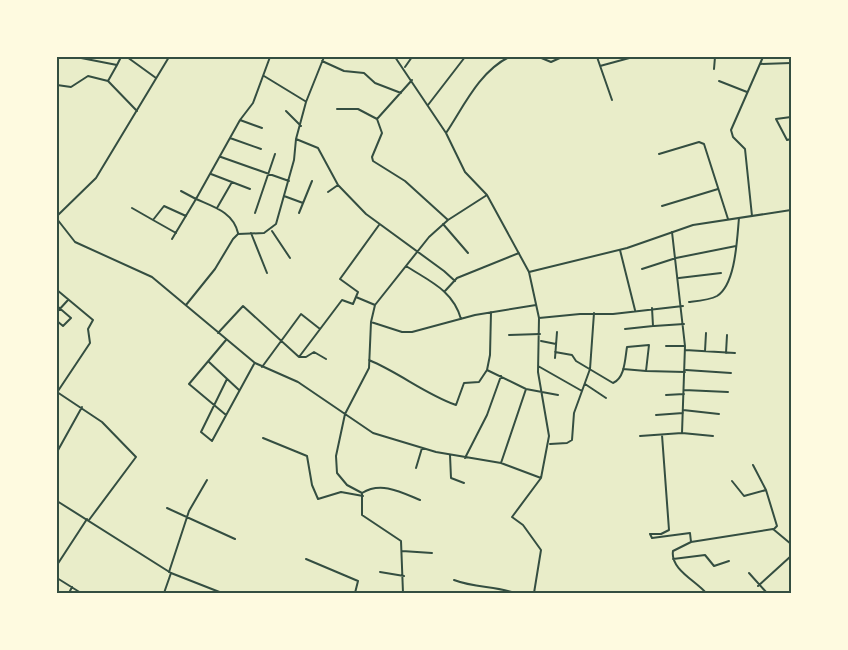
<svg xmlns="http://www.w3.org/2000/svg" width="848" height="650" font-family="Figtree,sans-serif">
	<style>
		.lines { fill: none; stroke-linecap: round; stroke-linejoin: round }
		.minor { stroke: #344e41; stroke-width: 2 }
		.tertiary { stroke: #344e41; stroke-width: 2 }
		.neatline { fill: none; stroke: #344e41; stroke-width: 2 }
	</style>
	<rect width="100%" height="100%" fill="#e9edc9"/>
	<g class="lines">
		<path class="minor" d="M76 57 117 65 121 57
			M127 57 156 78
			M395 57 446 133 465 172 487 195 529 272 539 318 538 372 549 436 541 478 512 517 523 525 541 550 534 593
			M539 57 551 62 562 57
			M597 57 612 100
			M322 61 344 71 364 73 375 83 401 93
			M760 64 791 63
			M600 66 633 57
			M405 67 412 57
			M714 69 715 57
			M264 76 305 101
			M412 80 377 119 382 133 372 157 373 161 405 181 448 220
			M108 81 117 65
			M719 81 747 92
			M57 85 71 87 88 76 108 81 137 111
			M428 105 465 57
			M337 109H358L377 119
			M286 111 301 126
			M791 117 776 119 787 140 791 139
			M240 120 262 128
			M446 133C464 106 479 72 509 57
			M230 138 261 149
			M296 139 318 148 338 185 366 214 444 271 455 281
			M659 154 699 142 704 144 728 219
			M221 157 289 181
			M211 174 250 189
			M328 192 338 185
			M284 196 303 203
			M662 206 718 189
			M132 208 153 220
			M217 208 232 182
			M255 213 275 154
			M299 213 312 181
			M57 216 96 178 169 57
			M752 216 745 149 733 137 731 130 763 57
			M57 219 75 242 152 277 255 363 298 382 373 433 436 452 501 463 541 478
			M443 224 468 253
			M272 231 290 258
			M672 232 685 346 682 433
			M176 233 153 220 164 206 186 216
			M238 233C233 212 214 207 196 199L240 120 253 103 270 57
			M251 233 267 273
			M172 239 196 199 181 191
			M620 250 635 310
			M406 266C429 281 453 290 461 319
			M642 269 676 258 736 246
			M679 278 721 273
			M57 290 93 320 88 329 90 343 58 391
			M445 291 457 278 519 253
			M356 297 375 305
			M689 302C698 301 710 300 717 296 736 284 737 238 739 218
			M186 305 215 269 233 239 238 234 264 233 276 224 294 160 296 139 306 102 324 57
			M57 306 71 318 63 326 57 321
			M57 312 68 300
			M539 318 580 314H613L683 306
			M371 322 402 332H412L475 315 536 305
			M654 326 684 324
			M625 329 653 326 652 308
			M218 333 243 306 299 357 342 300 353 304 358 292 340 279 379 225
			M509 335 540 334
			M226 340 189 384 226 415
			M541 341 556 344
			M666 346H685
			M685 350 735 353
			M705 351 706 333
			M555 352 572 355 576 361 613 383C625 378 625 359 627 347L649 345 646 371 685 372
			M726 353 727 335
			M299 357H306L314 352 326 359
			M555 358 557 332
			M369 360C400 373 425 394 456 405L464 383 479 382 487 370 490 355 491 312
			M209 362 239 390
			M538 366 582 391
			M262 367 301 314 320 329
			M623 369 646 371
			M487 370 526 389 558 395
			M686 370 731 373
			M227 379 201 432 212 441 254 364
			M585 384 606 398
			M684 390 728 392
			M57 392 102 422 136 457 89 520
			M666 395 684 394
			M683 410 719 414
			M656 415 683 413
			M640 436 682 433 713 436
			M263 438 307 456 312 485 318 499 341 492 363 496
			M550 444 567 443 572 440 574 413 590 369 594 313
			M57 452 82 407
			M450 455 451 478 464 483
			M465 458 487 415 501 376
			M501 463 526 389
			M753 465 766 490 777 526 774 529
			M416 468 422 448
			M732 481 744 496 766 490
			M362 493 347 485 337 473 336 456 345 414 369 368 371 322 375 305 429 237 448 220 487 195
			M362 493V515L401 541 403 593
			M362 493C381 481 401 492 420 500
			M167 508 235 539
			M652 538 650 534H661L669 530 662 435
			M652 538 690 533 691 542
			M402 551 432 553
			M306 559 358 581 355 593
			M673 559 705 555 714 566 729 561
			M57 565 87 519
			M169 572 189 511 207 480
			M380 572 404 576
			M749 573 767 593
			M57 578 81 593
			M454 580C475 588 494 586 515 593
			M758 586 791 556
			M69 593 72 587
			M164 593 171 573
			M706 593C696 581 670 569 673 551L691 542 773 529 791 544"/>
		<path class="tertiary" d="M529 272 627 248 693 225 791 210
			M57 501 171 573 222 593"/>
	</g>
	<rect width="848" height="650" fill="none" stroke="#fefae0" stroke-width="117"/>
	<rect x="58" y="58" width="732" height="534" class="neatline"/>
</svg>
